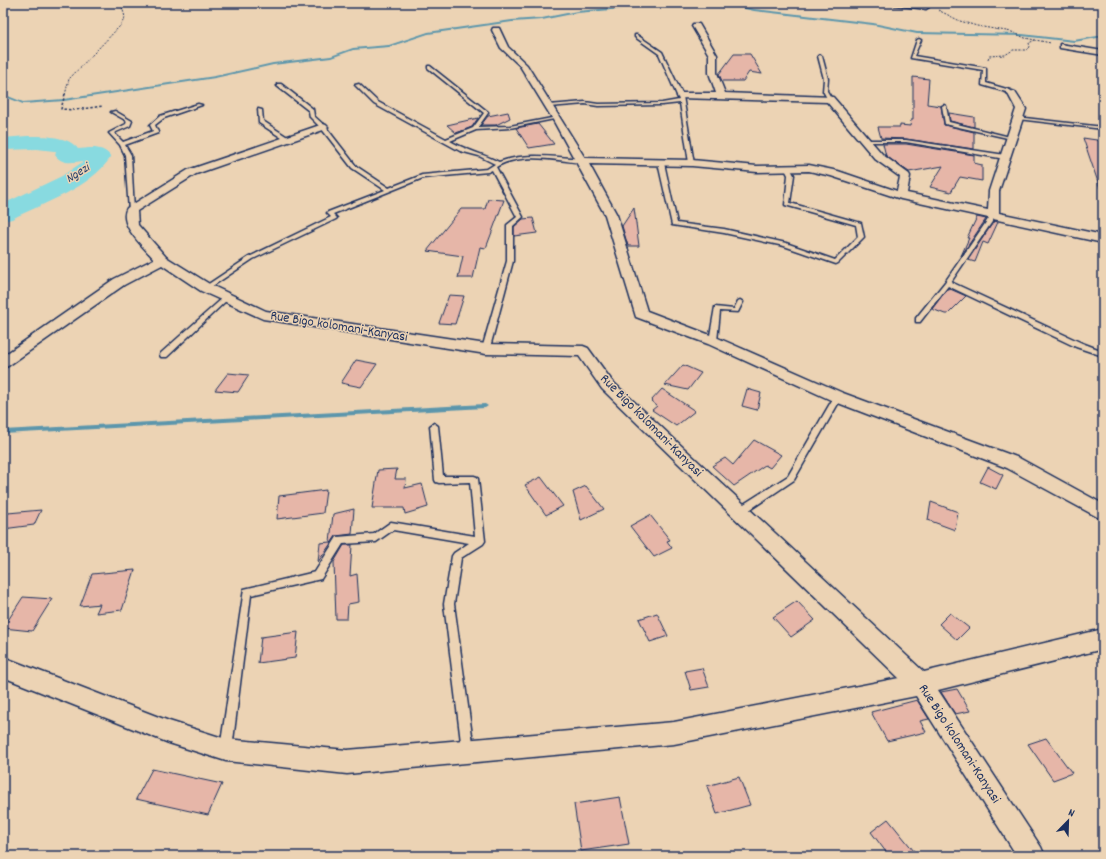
<svg xmlns="http://www.w3.org/2000/svg" width="1106" height="859" font-family="Dekko,sans-serif">
	<style>
		.lines { fill: none; stroke-linecap: round; stroke-linejoin: round }
		.stream { fill: #5c96ac; fill-rule: evenodd }
		.river { fill: #88dae0; fill-rule: evenodd }
		.building { fill: #e6b6a8; stroke: #1b2f5e }
		.service-casing { stroke: #1b2f5e; stroke-width: 3 }
		.minor-casing { stroke: #1b2f5e; stroke-width: 3 }
		.path-far1 { stroke: #1b2f5e; stroke-width: 1; stroke-dasharray: 2 1.5; stroke-linecap: butt }
		.path { stroke: #1b2f5e; stroke-width: 1.5; stroke-dasharray: 2.5 2; stroke-linecap: butt }
		.service { fill: #ecd3b4; fill-rule: evenodd }
		.minor { fill: #ecd3b4; fill-rule: evenodd }
		.labels { text-anchor: middle; dominant-baseline: central; stroke-width: 3; stroke-linejoin: round; paint-order: stroke }
		.far-water-label { font-size: 13px; font-style: italic; fill: #26406b; stroke: #ecd3b4 }
		.street-label { font-size: 14px; fill: #1b2f5e; stroke: #ecd3b4 }
	</style>
	<rect width="100%" height="100%" fill="#ecd3b4"/>
	<filter id="ink" filterUnits="userSpaceOnUse"><feTurbulence type="fractalNoise" baseFrequency=".025" numOctaves="2"/><feDisplacementMap in="SourceGraphic" scale="8" xChannelSelector="R" yChannelSelector="G"/><feConvolveMatrix kernelMatrix="1 2 1 2 8 2 1 2 1" color-interpolation-filters="sRGB"/></filter>
	<g filter="url(#ink)">
		<g class="lines">
			<path class="stream" d="M647 3H653L622 9 577 13 542 20 512 22 428 34 389 47 353 50 331 58 273 65 215 78 64 101 23 104 3 96V94L23 102 64 99 215 76 273 63 331 56 353 48 389 45 428 32 512 20 542 18 577 11 622 7Z
				M719 3H724L754 9 873 23 917 32 1022 34 1074 40 1103 35V37L1074 42 1022 36 917 34 873 25 754 11Z
				M485 404 488 406 485 408 3 434V430Z"/>
			<path class="river" d="M27 136C42 136 68 135 78 149 90 148 103 145 111 157 89 189 45 202 12 219L3 221V204L62 176 84 161C73 162 62 165 55 155L56 151H54L37 149 3 150V138Z"/>
		</g>
		<path class="building" d="M734 54H750L762 74 749 72 743 81H722L719 74Z
			M913 77 929 79 927 104 941 106 944 125 974 132V149L906 139 881 138 878 127H900V125L910 126 911 120H913Z
			M508 112 510 118 496 125H481L488 116Z
			M949 113 974 117V127L950 121Z
			M478 118 472 127 456 133 447 125Z
			M538 124 554 144 529 148 516 128Z
			M1083 138 1103 141V188H1100Z
			M883 144H906L974 155V163L982 165V181L960 177 951 192 930 187 943 166 909 172 886 156Z
			M488 199 504 200 486 248 480 247 473 278H458L463 256 427 251 461 209H485Z
			M634 208 639 246H628L622 226Z
			M977 217 986 219 961 256 969 238H967Z
			M533 218 537 233 514 236V227L523 219Z
			M994 221 998 222 988 244 983 242 975 262 968 260Z
			M948 288 966 296 948 314H945L932 309Z
			M449 295 464 296 455 324 439 323Z
			M356 360 377 364 361 387 341 383Z
			M683 365 701 373 688 390 665 385Z
			M228 373 249 375 238 392 215 390Z
			M662 389 695 411 676 426 652 410 657 406 651 401Z
			M747 389 761 393 757 410 742 406Z
			M754 440 781 455 770 468 765 465 734 486 712 466 725 458 733 465Z
			M988 467 1003 475 996 489 980 482Z
			M397 469 395 479H406L405 488 422 484 428 507 405 514 404 508H372L378 470Z
			M541 477 563 506 546 515 525 485Z
			M586 486 604 509 581 520 573 492Z
			M326 490 323 513 277 519 279 496Z
			M931 502 958 512 955 530 928 520Z
			M354 509 352 534 336 536 318 562 320 543 330 542 333 514Z
			M41 510 34 525 3 529V523L8 513Z
			M650 515 670 540 667 541 672 548 654 557 630 526Z
			M344 545H352L350 576 357 574 359 602 348 604 347 619H336L334 562Z
			M135 570 122 610 96 613 100 604 80 606 92 574Z
			M23 597 52 599 32 631 3 628Z
			M797 601 815 620 791 637 773 617Z
			M657 613 668 636 650 642 639 619Z
			M950 613 969 628 957 640 939 624Z
			M298 632 295 658 258 663 261 637Z
			M702 668 709 687 691 690 685 671Z
			M957 689 970 711 955 714 941 692Z
			M917 700 929 719 920 721 926 732 887 741 871 712Z
			M1046 738 1072 773 1053 780 1028 744Z
			M152 769 222 784 208 815 136 799Z
			M739 777 750 805 717 814 707 786Z
			M620 797 629 844 581 851 574 804Z
			M888 819 918 856H889L871 832Z"/>
		<g class="lines">
			<defs>
				<path id="service" d="M635 35H637L662 52 683 96 694 164 689 163 680 103 662 105 598 106 585 104 549 107 547 106 549 105 585 102 598 104 662 103 679 100 659 54 635 37Z
					M919 39 921 40 914 56 986 68V83L1010 90 1014 94 1010 95 1006 92 982 85 983 70 911 58 917 40Z
					M820 55 822 56 828 79 827 91 832 99 830 100H828L823 91 824 79 818 56Z
					M428 66H430L488 112V113L478 127 510 126 557 117 559 118 510 128 476 130 450 141C466 150 483 154 499 162 526 152 554 157 582 159L585 161 582 163C555 160 521 152 496 167L523 217 513 226V261L489 351H486L482 349 507 261V225L517 217 492 170 488 172 423 178 333 214 337 218 336 219 253 259 208 289H204V287L249 257 331 217 327 213 328 212 385 190 352 168 321 128 310 117 309 111 277 86V84H281L313 109 314 116 325 126 356 166 389 188 422 175 487 169 495 164 479 156 460 151 374 104 355 85 359 84 378 102 446 139 473 128 484 113 428 68Z
					M198 104 202 105 164 118 155 125 158 132V133L125 145 131 155 134 210 129 211 125 155 120 145 109 133 126 124 127 121 111 112 115 111 132 121 130 126 114 133 123 142 153 131 150 125 160 116Z
					M944 105 946 106 949 122 1014 138 1012 139 945 124 942 106Z
					M258 109 262 110 263 121 289 138V140H285L259 123Z
					M1016 117 1103 127V129L1018 119H1016Z
					M863 140H906L1005 155 1008 157 1005 159 906 142H865L863 141Z
					M661 161 664 163 677 223 724 229 786 243 835 260 858 237 856 225 785 205 788 175 785 169 788 167 790 168 794 175 790 203 861 223 864 237 838 263 836 264 784 246 724 233 672 225 658 163Z
					M993 214 996 216 951 282 1082 343 1103 351V356L1076 347 948 286 920 322H916V318L945 282 991 215Z
					M226 296 228 297V299L167 357H161L160 355 161 353 224 297Z
					M740 300 743 302 738 312 720 311 717 341 713 343H711L709 341 715 307 734 309 738 301Z
					M838 394 842 397 794 480 742 515 739 516 736 515 735 512 736 509 788 476 835 395Z
					M434 423 438 426 443 476H474L477 477 478 479 485 541 483 544 461 558 454 604 474 750 472 754 468 756 464 754 462 750 444 604 452 556 454 553 469 543 393 530 376 542 343 544 321 579 251 595 232 749 230 753 226 755 222 753 220 749 244 589 315 572 337 537 374 534 391 522 475 536 470 482 439 483 436 482 435 480 430 426Z"/>
				<path id="minor" d="M892 3C903 3 920 1 929 7L926 9 895 5Z
					M693 24H699L717 55V73L725 93 833 97 883 155 909 174 910 176 907 193 988 210 989 191 1016 109 1008 94 1012 91 1015 92 1026 109 999 191V213L1103 235V243L901 199 831 176 809 171 757 172 692 166 589 164 617 215 647 311 718 338 843 393 1019 458 1103 504V520L1007 468 833 401 708 344 636 317 605 215 552 118 520 66 501 48 492 30 493 28H499L508 47 527 65 585 158 692 160 757 166 809 165 838 171 897 191 900 177 875 159 827 102 678 98 677 96 678 94 681 93H716L709 73V55L692 26Z
					M1060 44 1103 51V55L1060 48Z
					M323 124 326 125 328 127 326 129 196 174 137 211 138 225 166 257 211 285 266 311 486 344 583 346 588 348 612 381 924 672 1103 629V649L938 690 1041 847 1045 856H1017L916 696 674 744 347 774 226 761 169 743 3 677V657L169 721 226 739 347 750 674 722 899 678 602 389 579 356 486 354 263 319 201 291 162 265 124 285 8 366 3 368V356L114 279 154 259C144 247 117 224 127 208L188 170Z"/>
			</defs>
			<use href="#service" class="service-casing"/>
			<use href="#minor" class="minor-casing"/>
			<path class="path-far1" d="M938 10 960 21 977 26 1012 32 1025 38 1051 43
				M988 59 989 56 1005 55 1013 50H1026L1030 47 1029 43 1035 40
				M65 95 69 79 121 25 125 17 122 7 124 3"/>
			<path class="path" d="M65 94 61 109 75 110 103 106"/>
			<use href="#service" class="service"/>
			<use href="#minor" class="minor"/>
		</g>
	</g>
	<g class="labels">
		<g class="far-water-label">
			<text transform="translate(78 174) rotate(-32)">Ngezi</text>
		</g>
		<g class="street-label">
			<text transform="translate(339 327) rotate(9)">Rue Bigo kolomani-Kanyasi</text>
			<text transform="translate(651 426) rotate(45)">Rue Bigo kolomani-Kanyasi</text>
			<text transform="translate(959 744) rotate(57)">Rue Bigo kolomani-Kanyasi</text>
		</g>
	</g>
	<rect width="1106" height="859" fill="none" stroke="#ecd3b4" stroke-width="16"/>
	<rect x="8" y="8" width="1090" height="843" fill="none" stroke="#1b2f5e" stroke-width="1.5" filter="url(#ink)"/>
	<g transform="translate(1068 821) rotate(23)" stroke="#ecd3b4" stroke-width="3" paint-order="stroke">
	<path d="M0-3L7 15L0 10L-7 15Z" fill="#1b2f5e"/>
	<text y="-6" font-size="11" font-weight="bold" text-anchor="middle" fill="#1b2f5e">N</text>
	</g>
</svg>
